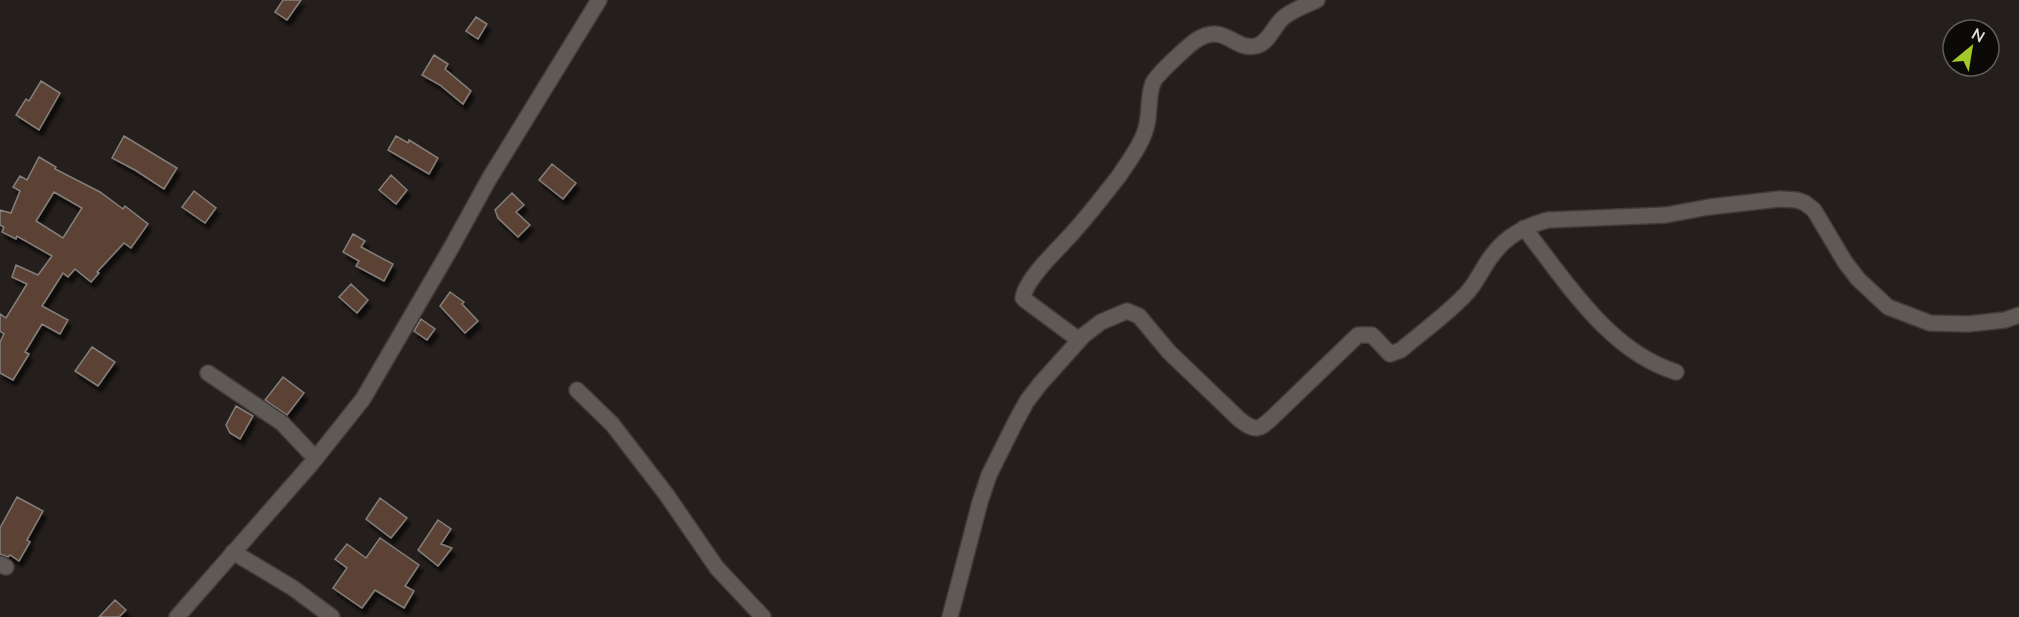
<svg xmlns="http://www.w3.org/2000/svg" width="2019" height="617" font-family="'Nunito Sans',sans-serif">
	<style>
		.building { fill: #5b4334; stroke: #857f7b; stroke-width: 1.5; fill-rule: evenodd; filter: url(#shadow) }
		.lines { fill: none; stroke-linecap: round; stroke-linejoin: round }
		.minor-casing { stroke: #3f3c39; stroke-width: 18 }
		.tertiary-casing { stroke: #3f3c39; stroke-width: 18 }
		.minor { stroke: #605a56; stroke-width: 15 }
		.tertiary { stroke: #605a56; stroke-width: 15 }
	</style>
	<defs>
		<filter id="shadow"><feDropShadow dx="3.5" dy="6" stdDeviation="1.5" flood-color="#0009"/></filter>
	</defs>
	<rect width="100%" height="100%" fill="#241f1c"/>
	<path class="building" d="M283 0H301L287 20 275 12Z
		M476 17 487 24 478 39 466 31Z
		M434 55 448 64 445 69 471 91 463 104 440 85 422 75Z
		M41 81 60 93 39 130 16 115 26 99 29 101Z
		M124 136 177 168 164 189 135 170 112 158Z
		M396 136 408 143 409 140 438 158 429 174 388 150Z
		M39 157 56 167 55 169 100 192 123 209 125 206 148 224 131 248 124 243 97 272 99 273 91 282 75 269 68 277 63 273 42 306 68 320 60 334 42 324 25 352 29 354 13 380 0 373V342L4 334 0 331V314L6 318 27 284 12 277 16 265 38 275 52 256 17 236 16 239 2 232 4 227 0 225V210L11 213 20 191 13 187 20 176 27 180ZM54 192 82 208 63 238 36 221Z
		M552 164 576 183 563 199 539 180Z
		M391 175 407 190 396 204 379 190Z
		M194 191 216 208 205 223 182 207Z
		M512 193 524 205 516 212 530 225 518 237 498 218 495 210Z
		M353 234 365 241 361 247 393 264 384 281 356 266 359 261 343 252Z
		M351 284 368 300 357 313 339 297Z
		M450 292 464 302 462 304 478 321 465 333 440 306Z
		M421 319 435 329 427 340 414 331Z
		M92 347 115 362 98 386 75 371Z
		M283 377 304 393 287 415 265 400Z
		M236 406 253 416 240 439 230 433 226 425Z
		M17 497 43 511 27 540 30 542 19 561 10 555 8 557 0 554V528Z
		M380 498 407 518 391 538 366 519Z
		M438 520 451 529 441 544 452 548 438 566 418 550Z
		M380 538 419 565 405 586 414 591 404 608 375 590 362 608 333 588 347 568 335 559 347 544 366 558Z
		M115 600 126 610 119 617H99Z"/>
	<g class="lines">
		<defs>
			<path id="minor" d="M1524 228C1566 281 1608 351 1676 372
				M1079 340 1025 300 1023 298C1026 277 1062 246 1076 229 1091 212 1105 194 1119 176 1129 161 1144 141 1147 124 1150 110 1148 95 1153 83 1156 75 1188 46 1195 41 1225 21 1233 51 1256 46 1269 43 1274 25 1284 17 1293 10 1306 5 1317 0
				M208 373 282 423 315 458
				M577 390 612 424 666 494 717 568 763 617
				M233 552 293 588 332 617
				M0 564 6 567
				M950 617 980 502 989 475 1016 421 1027 401 1040 384 1084 335 1101 322 1127 311 1139 316 1169 352 1240 420C1256 432 1259 430 1273 417L1358 335H1372L1390 354 1401 350C1422 332 1446 315 1465 295 1473 287 1477 279 1483 269 1499 241 1518 228 1548 220L1666 215 1709 207 1780 199 1797 200 1805 203 1814 210 1845 262 1858 279 1888 307 1930 323 1968 324 2005 320 2019 315"/>
			<path id="tertiary" d="M177 617 312 463 363 399 451 248 489 179 599 0"/>
		</defs>
		<use href="#minor" class="minor-casing"/>
		<use href="#tertiary" class="tertiary-casing"/>
		<use href="#minor" class="minor"/>
		<use href="#tertiary" class="tertiary"/>
	</g>
	<g transform="translate(1971 48) rotate(30)"><circle r="28" fill="#0c0a08" stroke="#605e5c" stroke-width="1.5"/>
	<path d="M0-4.5L10 22L0 15L-10 22Z" fill="#a2c927"/>
	<text y="-9" font-size="16" font-weight="bold" text-anchor="middle" fill="#dfdcd9">N</text>
	</g>
</svg>
